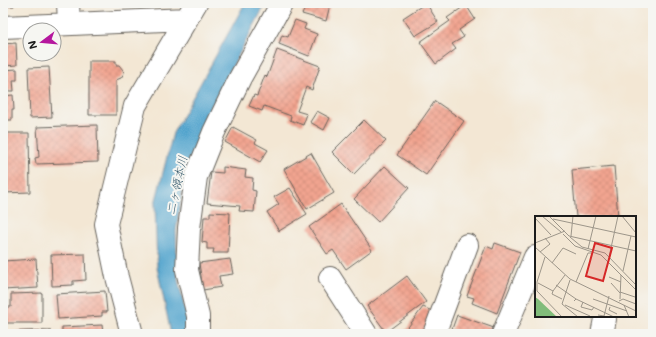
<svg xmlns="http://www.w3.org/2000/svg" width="656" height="337" font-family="Mali,'Klee One',sans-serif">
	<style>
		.water { fill: #53a4cd; stroke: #386074 }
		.building { fill: url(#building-cross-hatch) }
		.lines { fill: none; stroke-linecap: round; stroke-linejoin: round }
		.minor-casing { stroke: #67635c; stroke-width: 24 }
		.minor { stroke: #fff; stroke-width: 22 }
		.labels { text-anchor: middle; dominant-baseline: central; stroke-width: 4; stroke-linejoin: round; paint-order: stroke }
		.water-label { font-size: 12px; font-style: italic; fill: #35596c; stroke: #f6f6f2 }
		.inset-road { fill: none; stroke: #9d968a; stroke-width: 1 }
		.view { fill: #d62828; fill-opacity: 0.15; stroke: #d62828; stroke-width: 2 }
		.inset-edge { fill: none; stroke: #1c1c1c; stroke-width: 2 }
	</style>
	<defs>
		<pattern id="building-cross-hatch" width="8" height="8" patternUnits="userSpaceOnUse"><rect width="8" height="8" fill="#f2a490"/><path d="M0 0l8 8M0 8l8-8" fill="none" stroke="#cf8d7c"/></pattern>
	</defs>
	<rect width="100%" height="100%" fill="#f6f6f2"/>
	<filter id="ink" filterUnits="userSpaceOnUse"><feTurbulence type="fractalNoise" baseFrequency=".025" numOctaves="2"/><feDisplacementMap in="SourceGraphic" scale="8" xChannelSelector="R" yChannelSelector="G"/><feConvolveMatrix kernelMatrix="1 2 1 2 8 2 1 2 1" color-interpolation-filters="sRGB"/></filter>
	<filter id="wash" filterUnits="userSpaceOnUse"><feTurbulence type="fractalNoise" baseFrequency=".012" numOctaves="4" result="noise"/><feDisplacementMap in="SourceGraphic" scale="16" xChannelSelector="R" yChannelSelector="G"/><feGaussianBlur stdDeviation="0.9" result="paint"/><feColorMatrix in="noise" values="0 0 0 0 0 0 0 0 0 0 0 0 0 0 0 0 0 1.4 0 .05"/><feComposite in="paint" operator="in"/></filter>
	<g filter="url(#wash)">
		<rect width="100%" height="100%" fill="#f3e7d4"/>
		<path class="water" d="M245 3H266L208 113 184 179 176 231 178 280 191 334H171L157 267 155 204 173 133Z"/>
		<g id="blocks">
			<path class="building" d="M3 3H14V6H3Z
				M309 3H322L330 5 326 21 302 14Z
				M426 3 438 22 415 36 403 18Z
				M466 5 475 19 459 30 464 37 452 44 456 49 436 64 420 42 450 21 447 18Z
				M295 20 306 24 304 29 317 34 309 56 279 44 282 35 288 37Z
				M16 43 17 65 3 66V44Z
				M277 50 320 66 312 90 306 87 297 111 307 114 303 125 290 120 291 116 264 106 262 111 249 106 254 95 257 96 265 75 267 77Z
				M89 61H116V65H119L123 70 124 73 121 78 116 80V115H89Z
				M49 67 52 117 30 118 28 68Z
				M17 69V80H13L14 91H3V70Z
				M13 95 14 110H12V120H3V96Z
				M435 101 464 121 426 175 397 155Z
				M317 111 330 118 324 130 310 122Z
				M364 120 386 141 354 174 332 152Z
				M97 125 98 162 36 164 35 158 39 157 37 127Z
				M233 127 257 140 255 143 268 150 260 162 225 142Z
				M3 133H29L30 192 3 193Z
				M311 153 334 193 307 209 284 169Z
				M385 166 409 188 378 222 354 199Z
				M614 166 618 217H576L572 170Z
				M223 167 246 170 245 177 253 178 252 190 256 191 254 212 239 211 240 206 207 203 211 172 223 173Z
				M290 188 307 214 279 231 267 212 279 204 274 197Z
				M341 204 372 250 346 269 333 250 327 254 309 227Z
				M210 212 230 213 228 253H213L214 249H207V243L202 242 204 217H210Z
				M495 243 520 252 497 313 472 303 474 298 467 296 486 246 493 249Z
				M85 254 86 280 73 281V285L52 286 51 255Z
				M36 259 38 288 3 290V261Z
				M230 259 233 274 219 276 221 287 203 290 199 263Z
				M407 276 426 302 386 332 367 306Z
				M105 291 107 312H102V316L58 319 56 294Z
				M42 293V323H3V307H11V294Z
				M423 307 432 311 423 334H403Z
				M457 315 494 328 492 334H466L452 329Z
				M102 325 103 334H62V327Z
				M50 330 51 334H3V332Z
				M550 331 565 333V334H549Z"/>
		</g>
	</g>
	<g filter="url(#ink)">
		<use href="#blocks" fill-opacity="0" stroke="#67635c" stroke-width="1"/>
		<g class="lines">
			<defs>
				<path id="minor" d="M68 3 69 23
					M3 27 187 19
					M330 278 366 334
					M132 334 117 277 106 224 135 106 196 3
					M198 334V316L187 270 189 228 196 177 214 132 240 78 282 3
					M434 334 467 245
					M503 334 535 257
					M602 334 605 319"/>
			</defs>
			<use href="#minor" class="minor-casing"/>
			<use href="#minor" class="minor"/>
		</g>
	</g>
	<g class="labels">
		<g class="water-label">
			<text transform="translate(176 185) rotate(-78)">二ヶ領本川</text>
		</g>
	</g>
	<g transform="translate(535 216)">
		<rect width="101" height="101" fill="#f3e7d4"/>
		<path d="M0 81 3 83 22 101H0Z" fill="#81bc7a"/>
		<path class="inset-road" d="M7 0 26 16M14 0 34 20 101 35M87 0 101 17M0 2 16 19M18 3 101 21M28 18 40 30 66 39 101 74M36 20 38 0M35 21 47 31 70 37 101 69M0 27 30 15M0 31 35 63 101 95M53 33 61 0M5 36 15 28 10 22M10 41 2 66V75L27 101M74 41 83 0M17 47 28 32 41 38M88 55 96 20M74 61 86 66M35 64 27 88 43 101M41 66 53 37H56M3 67 18 75 30 59M76 67 85 77M21 69 41 83M18 75 17 78 27 83M85 76 100 81M58 83 92 95M85 83 86 59M39 85 41 83 79 101M84 85 88 83 101 88M48 86 46 91 57 94 59 91M30 89 55 100M89 89 94 101M75 91 74 94 82 98M63 99 69 100 74 80"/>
		<path class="view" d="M60 27 77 32 68 65 51 60Z"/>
		<rect width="101" height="101" class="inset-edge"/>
	</g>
	<rect width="656" height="337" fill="none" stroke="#f6f6f2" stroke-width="16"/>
	<g transform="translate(42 42) rotate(254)"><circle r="19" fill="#f6f6f2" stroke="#9f9f9c"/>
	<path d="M0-3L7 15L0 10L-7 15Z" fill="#b5179e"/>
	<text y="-6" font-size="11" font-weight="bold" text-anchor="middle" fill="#1c1c1c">N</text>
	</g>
</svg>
